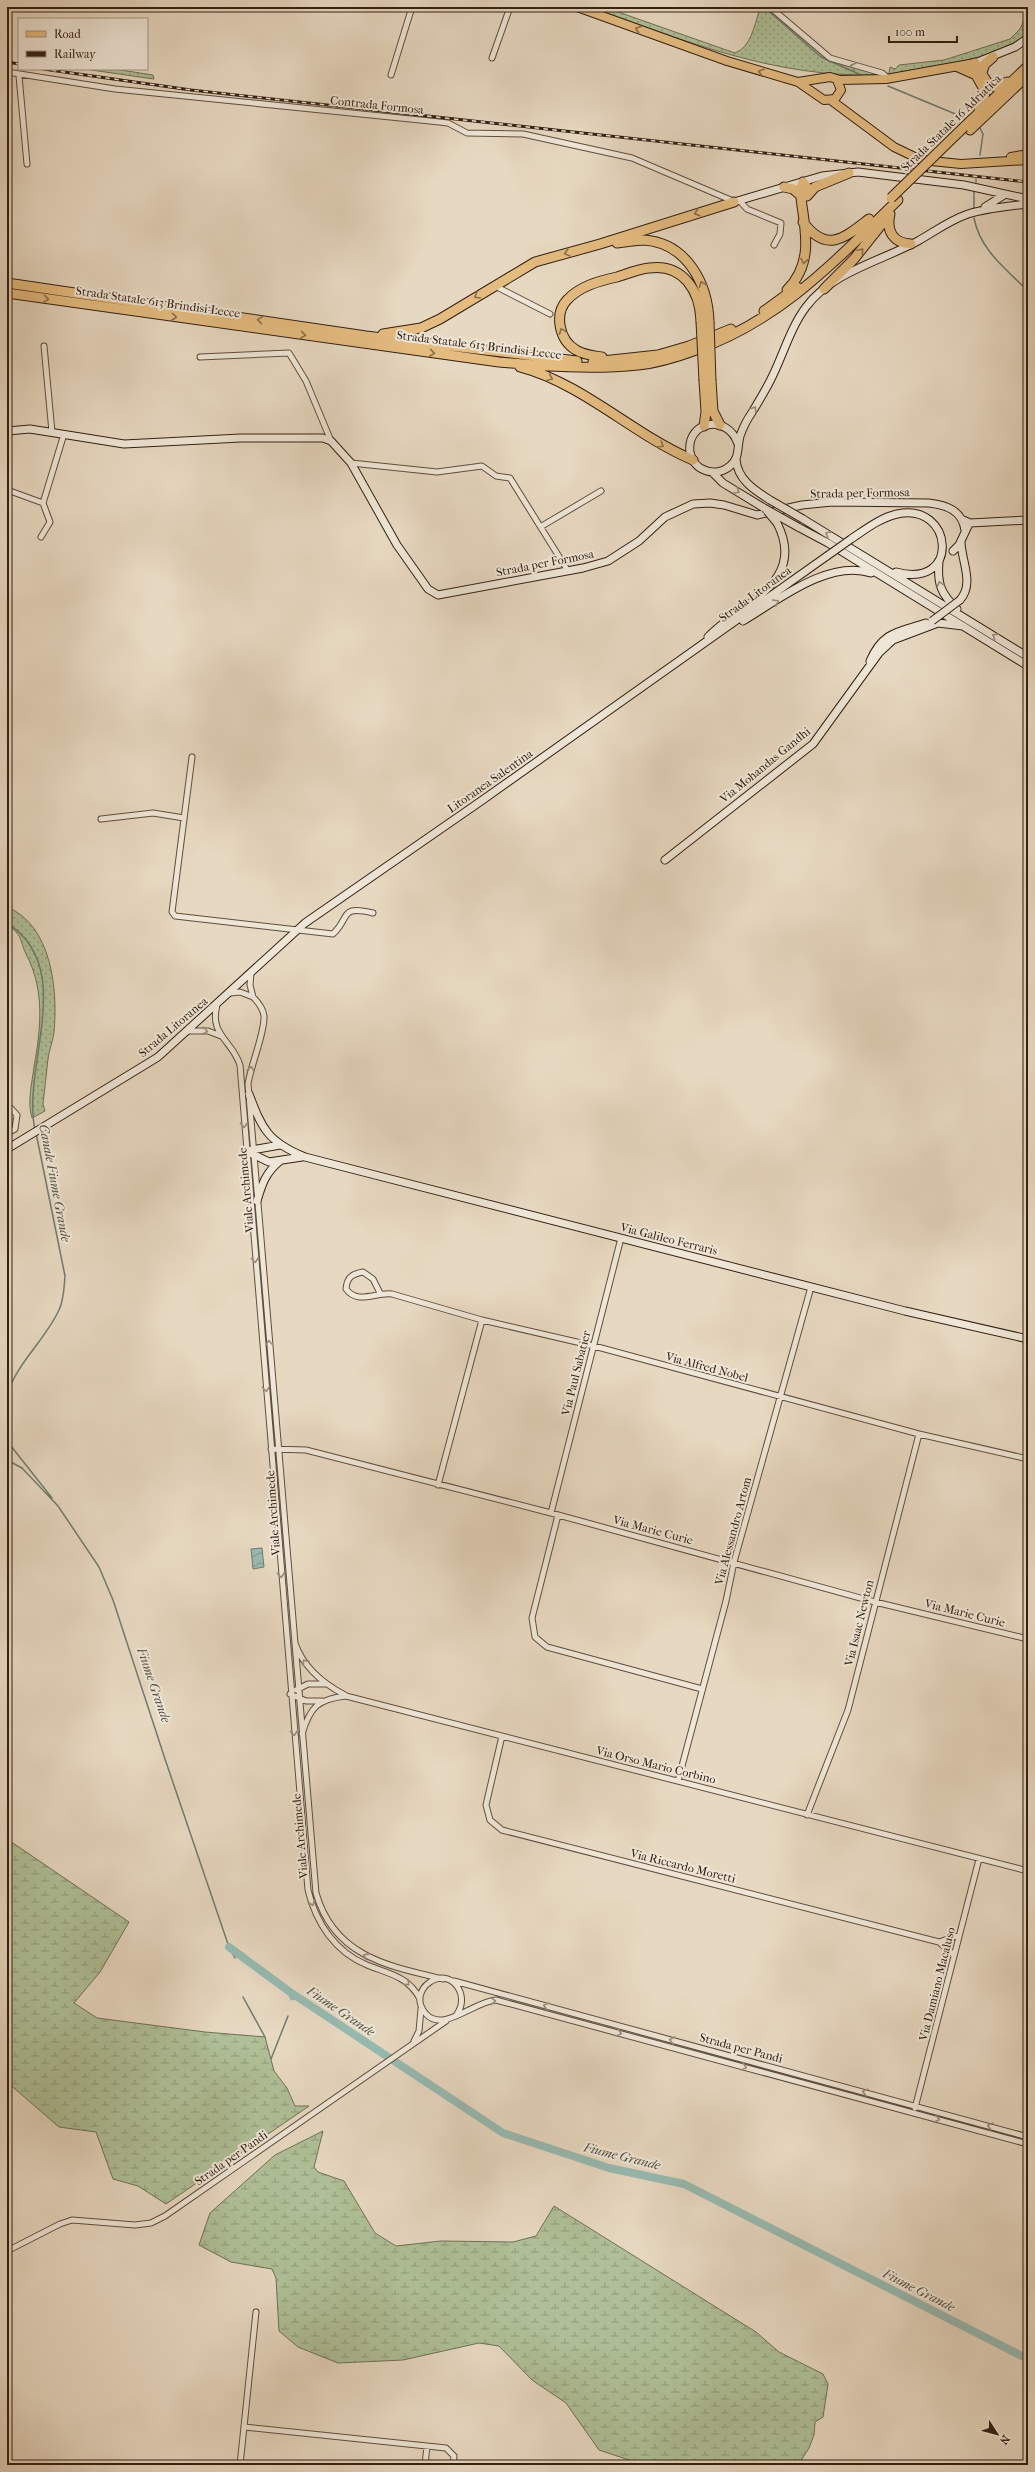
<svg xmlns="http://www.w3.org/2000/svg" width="1035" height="2472" font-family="'IM FELL French Canon',serif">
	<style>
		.grass { fill: url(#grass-dots); stroke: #707055 }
		.wetland { fill: url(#wetland-marsh); stroke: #707055 }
		.water { fill: url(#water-waves); stroke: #6f7c71 }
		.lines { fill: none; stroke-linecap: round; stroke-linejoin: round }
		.stream { stroke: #6f7c71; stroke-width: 1.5 }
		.canal { stroke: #97bab1; stroke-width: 5 }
		.river { stroke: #97bab1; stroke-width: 8 }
		.street-casing { stroke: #5f4e3e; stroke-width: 7 }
		.secondary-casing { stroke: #322012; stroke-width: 9 }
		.primary-casing { stroke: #322012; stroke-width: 10 }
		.highway-casing { stroke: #322012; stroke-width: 11 }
		.street { stroke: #efe6d7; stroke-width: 5 }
		.secondary { stroke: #efe6d7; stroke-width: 7 }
		.primary { stroke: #e4bc80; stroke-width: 8 }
		.highway { stroke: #e4bc80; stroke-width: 9 }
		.rail-casing { stroke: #322012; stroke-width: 3 }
		.rail { stroke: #efe6d7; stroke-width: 1.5; stroke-dasharray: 4.5; stroke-linecap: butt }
		.secondary-bridge-casing { stroke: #322012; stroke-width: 9; stroke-linecap: butt }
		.highway-bridge-casing { stroke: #322012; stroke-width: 11; stroke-linecap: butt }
		.secondary-bridge { stroke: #efe6d7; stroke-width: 7 }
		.highway-bridge { stroke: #e4bc80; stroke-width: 9 }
		.oneway { stroke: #8b6e49 }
		.oneway2 { stroke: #9a8d7e }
		.labels { text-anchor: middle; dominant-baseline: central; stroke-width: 4; stroke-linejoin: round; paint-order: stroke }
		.street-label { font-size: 12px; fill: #322012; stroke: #efe6d7 }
		.water-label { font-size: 13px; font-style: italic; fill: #504e42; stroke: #efe6d7 }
	</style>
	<defs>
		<pattern id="grass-dots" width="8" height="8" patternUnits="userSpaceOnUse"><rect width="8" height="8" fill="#afc098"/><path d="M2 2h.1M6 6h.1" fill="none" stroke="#8f9c7b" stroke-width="1.8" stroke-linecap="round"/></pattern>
		<pattern id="wetland-marsh" width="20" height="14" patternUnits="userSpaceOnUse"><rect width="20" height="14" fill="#afc098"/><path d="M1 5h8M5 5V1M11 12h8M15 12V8" fill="none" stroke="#8f9c7b"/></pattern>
		<pattern id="water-waves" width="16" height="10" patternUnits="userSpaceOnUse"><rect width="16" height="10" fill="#97bab1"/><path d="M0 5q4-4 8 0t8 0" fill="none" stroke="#7c978f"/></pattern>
	</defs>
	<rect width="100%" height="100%" fill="#e7d8c1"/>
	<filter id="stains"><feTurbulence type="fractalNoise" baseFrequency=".005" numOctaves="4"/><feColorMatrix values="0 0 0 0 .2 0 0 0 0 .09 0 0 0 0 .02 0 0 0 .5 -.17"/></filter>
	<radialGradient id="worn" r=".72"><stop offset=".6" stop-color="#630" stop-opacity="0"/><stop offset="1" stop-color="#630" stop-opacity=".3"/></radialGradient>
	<path class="grass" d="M590 7H604L735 53C751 47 754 26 759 12L757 7H769L821 53 880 75C775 78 688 42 590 7Z
		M1028 11V34C988 61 936 68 889 74L890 67 895 69 899 65 944 60 1010 39 1020 29Z
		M84 69H114L153 75 154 79Z
		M7 907C52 925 58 991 54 1032 53 1041 49 1050 48 1059 46 1074 45 1089 43 1104L45 1111 32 1118C27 1102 32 1083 34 1067 41 1027 45 990 26 954 19 939 23 935 7 925Z"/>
	<path class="wetland" d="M7 1839 129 1922 100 1972 74 2003 97 2018 205 2032 265 2037 274 2071 287 2088 295 2106H309L166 2204 138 2186 113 2179 96 2132 59 2127 7 2082Z
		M323 2131 314 2167 318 2172 344 2181 375 2233 396 2246 441 2241 513 2242 536 2236 554 2206 756 2332 779 2352 823 2374 828 2384 823 2417 815 2422 814 2435 809 2448 798 2465H633L632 2461 599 2450 566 2403 532 2380 499 2346 479 2343 403 2360 338 2363 298 2347 279 2331 276 2278 272 2269 231 2262 199 2245 210 2213 275 2155Z"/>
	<path class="water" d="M262 1548 264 1567 253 1569 251 1549Z"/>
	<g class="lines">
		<path class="stream" d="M764 7 821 57 861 75
			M888 86 965 118
			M980 128 983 134 980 155
			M976 182V179
			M974 208V191
			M974 218C980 250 1006 269 1028 291
			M7 923C78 968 21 1066 35 1130
			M7 1394C18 1362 45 1340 59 1310 64 1300 64 1287 65 1276L36 1133
			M7 1441 52 1498
			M7 1460 22 1468 58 1506 99 1567 113 1600 165 1759 229 1947 235 1958
			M243 1997 265 2037
			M271 2059 288 2016"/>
		<path class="canal" d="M290 1992 292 1998"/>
		<path class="river" d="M229 1947 290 1992 503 2133 609 2168 684 2184 1028 2359"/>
		<defs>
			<path id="street" d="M770 7 830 58 882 73 889 79
				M492 58 510 7
				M7 72 115 89 430 121 448 123 467 133 523 134 632 158 733 201
				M391 75 412 7
				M19 76 27 164
				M739 200 747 209 781 223 780 234 774 245
				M495 286 550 314
				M44 346 52 432
				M200 357 289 353 306 381 331 441
				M351 463 437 472 482 466 496 476 510 478 568 571
				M10 491 43 503
				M542 526 601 491
				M41 537 50 522 43 503 64 434
				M192 757 172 912 175 916 333 934C351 917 339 905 373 913
				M101 819 153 813 184 818
				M251 973 250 985 253 997
				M230 993 240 992 253 997C258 1002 263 1008 264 1016 265 1033 251 1064 248 1084L316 1893C334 1956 387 1966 443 1979
				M217 1005C209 1035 232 1040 240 1065L308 1890C316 1923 335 1952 367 1965 389 1974 408 1976 420 1999
				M188 1031H208L221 1036
				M7 1104 17 1115 15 1129 7 1133
				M380 1293 373 1279 363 1272C352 1274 347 1277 346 1289 358 1305 375 1292 392 1294L482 1320 594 1346 919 1434 1028 1459
				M271 1449 306 1450 551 1513 875 1602 1028 1639
				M438 1485 482 1320
				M551 1513 621 1238
				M558 1515 532 1618 535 1637 547 1647 702 1689
				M295 1643C303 1667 324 1684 345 1695
				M296 1690 308 1684H327
				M290 1694 306 1701H322
				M302 1734C310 1707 318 1699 346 1696L1028 1871
				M502 1736 486 1805 490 1820 502 1830 939 1942 954 1955
				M678 1781 726 1601 734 1562 811 1287
				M807 1815 848 1710 919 1434
				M939 1942 959 1935
				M454 1981 1028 2137
				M457 2014C471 1994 450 1968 430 1982 424 1986 421 1991 420 1997 419 2003 422 2010 426 2014 443 2033 475 2001 496 2000L1028 2144
				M414 2041 419 2031 421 2009
				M915 2108 979 1859
				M7 2251 60 2224 72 2220 135 2225 151 2223 165 2216 446 2021
				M245 2427 446 2448 454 2456 453 2465
				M240 2465 256 2312
				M425 2465 427 2446"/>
			<path id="secondary" d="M975 63 1015 47 1028 38
				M734 202 822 176 858 172 964 185 1028 199
				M985 207 1004 195
				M7 431 30 429 124 444 241 438H323L331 441 351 463 397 545 428 589 438 595 583 568 608 561 639 541 665 517 693 504 710 503 724 505 757 515 802 505 832 502 929 503C946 505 962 510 965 530
				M738 444C728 413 686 421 690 452 693 471 716 478 730 466 740 458 737 447 740 436 743 428 746 421 751 414 759 401 767 388 773 375 784 352 791 327 806 307 832 272 881 261 918 241 934 232 950 220 968 214 988 208 1008 206 1028 204
				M736 459C737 479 754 490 770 500
				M712 472 723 483 764 508
				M803 519 1028 657
				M963 520 970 523 1028 520
				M798 527 828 543 1028 666
				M851 539C866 529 880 518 897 514 953 501 962 590 896 572
				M953 551 959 545 968 526
				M939 562C937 584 941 594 957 609
				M960 600C975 583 961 561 961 541
				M743 621C778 600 829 559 871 573
				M708 637C741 602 808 583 777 523
				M870 661C883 631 899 632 926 623
				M665 860 813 744 879 653 893 640 938 623 963 626
				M249 1094C262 1129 268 1142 305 1157L905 1311 1028 1339
				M7 1149 158 1057 305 923 484 799 827 556
				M246 1151 269 1162 302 1157
				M246 1151 280 1145
				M257 1201C262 1184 266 1172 280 1161"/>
			<path id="primary" d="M577 7 727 61 798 82 824 100 835 99 841 90 837 80
				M798 82 830 77 840 80 886 79 975 63
				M832 101 894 147 921 160 961 164 1028 160
				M1011 157 1028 154"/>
			<path id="highway" d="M975 63 976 75 985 91 983 103 979 109
				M975 63 989 85 995 87 1007 82
				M958 67 976 75
				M982 72 985 64 993 57
				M964 127 1028 66
				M970 130 1028 75
				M784 187 793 189 799 194
				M807 196 815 187 849 173
				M890 214C886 231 893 243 911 244
				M803 222C827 254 844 238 869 219
				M617 243C626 242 636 240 644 240 687 243 708 284 709 322
				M7 283 366 336 577 361
				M824 289 854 259 889 215
				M787 290C811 266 807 237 802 206 801 196 799 191 803 182L807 187 808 194
				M7 293 499 362C545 366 591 370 638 365 658 363 677 357 696 350 781 320 835 261 898 200
				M764 311 797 287
				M383 334 421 328 440 319 535 262 600 244 734 202
				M602 357C594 356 584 355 576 350 559 340 554 314 567 300 580 286 599 281 617 277 627 274 638 269 649 268 683 263 700 291 701 321
				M593 362 658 355 689 346 731 329
				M520 367C584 384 632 434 693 460
				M704 381 706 412 704 426
				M711 381 713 411 720 425"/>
		</defs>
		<use href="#street" class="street-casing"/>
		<use href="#secondary" class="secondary-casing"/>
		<use href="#primary" class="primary-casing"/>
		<use href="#highway" class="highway-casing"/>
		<use href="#street" class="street"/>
		<use href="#secondary" class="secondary"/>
		<use href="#primary" class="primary"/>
		<use href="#highway" class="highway"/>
		<defs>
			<path id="rail" d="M7 62 19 64
				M43 69 191 90 1028 182"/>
		</defs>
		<use href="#rail" class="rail-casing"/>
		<use href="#rail" class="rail"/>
		<defs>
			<path id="secondary-bridge" d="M770 500 803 519
				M764 508 798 527
				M767 511 777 523
				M827 556 851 539
				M932 621 960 600"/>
			<path id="highway-bridge" d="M891 198 964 127
				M701 321 704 381
				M709 322 711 381"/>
		</defs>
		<use href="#secondary-bridge" class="secondary-bridge-casing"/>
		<use href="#highway-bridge" class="highway-bridge-casing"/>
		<use href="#secondary-bridge" class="secondary-bridge"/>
		<use href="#highway-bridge" class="highway-bridge"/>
	</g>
	<defs><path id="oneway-chevron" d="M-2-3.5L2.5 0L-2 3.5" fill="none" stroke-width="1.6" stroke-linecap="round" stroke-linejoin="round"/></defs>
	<g class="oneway">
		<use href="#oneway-chevron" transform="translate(638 29) rotate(-160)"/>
		<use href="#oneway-chevron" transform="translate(761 72) rotate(-163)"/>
		<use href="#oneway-chevron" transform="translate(697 213) rotate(163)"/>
		<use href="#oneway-chevron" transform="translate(861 251) rotate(-50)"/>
		<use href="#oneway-chevron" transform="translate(567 253) rotate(165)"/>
		<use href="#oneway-chevron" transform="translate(804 261) rotate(99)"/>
		<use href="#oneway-chevron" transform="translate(702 284) rotate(-111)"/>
		<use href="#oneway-chevron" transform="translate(477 296) rotate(149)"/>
		<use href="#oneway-chevron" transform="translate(46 299) rotate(8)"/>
		<use href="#oneway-chevron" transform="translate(174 317) rotate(8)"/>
		<use href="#oneway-chevron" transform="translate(260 320) rotate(-172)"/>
		<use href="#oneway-chevron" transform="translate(562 331) rotate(-112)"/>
		<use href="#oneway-chevron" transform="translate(303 335) rotate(8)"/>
		<use href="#oneway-chevron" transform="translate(432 353) rotate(8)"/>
		<use href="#oneway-chevron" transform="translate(550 378) rotate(22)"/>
		<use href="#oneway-chevron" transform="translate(661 445) rotate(31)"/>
	</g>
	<g class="oneway2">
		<use href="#oneway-chevron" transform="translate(853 66) rotate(-164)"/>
		<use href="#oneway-chevron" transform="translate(754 409) rotate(-58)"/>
		<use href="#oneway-chevron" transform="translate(737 491) rotate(31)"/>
		<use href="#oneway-chevron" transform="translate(828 534) rotate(-149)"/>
		<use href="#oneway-chevron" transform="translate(940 584) rotate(-105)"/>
		<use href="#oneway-chevron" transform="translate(776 602) rotate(-30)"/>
		<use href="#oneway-chevron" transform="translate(995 636) rotate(-148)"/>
		<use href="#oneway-chevron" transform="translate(205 1031) rotate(10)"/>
		<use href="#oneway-chevron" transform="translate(251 1069) rotate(-80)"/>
		<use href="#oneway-chevron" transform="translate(244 1125) rotate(86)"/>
		<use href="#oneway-chevron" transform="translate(255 1260) rotate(85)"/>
		<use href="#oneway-chevron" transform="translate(269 1343) rotate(-95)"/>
		<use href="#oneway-chevron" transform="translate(266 1389) rotate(85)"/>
		<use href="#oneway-chevron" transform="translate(281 1575) rotate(85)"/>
		<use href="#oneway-chevron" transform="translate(305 1662) rotate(-125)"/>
		<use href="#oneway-chevron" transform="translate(294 1733) rotate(85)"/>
		<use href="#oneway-chevron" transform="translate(312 1903) rotate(71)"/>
		<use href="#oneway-chevron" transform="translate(366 1956) rotate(-152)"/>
		<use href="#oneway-chevron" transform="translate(407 1983) rotate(42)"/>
		<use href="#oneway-chevron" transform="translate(493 2001) rotate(-3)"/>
		<use href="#oneway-chevron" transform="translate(546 2006) rotate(-165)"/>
		<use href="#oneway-chevron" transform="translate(619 2033) rotate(15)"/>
		<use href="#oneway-chevron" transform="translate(672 2040) rotate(-166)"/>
		<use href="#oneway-chevron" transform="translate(744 2067) rotate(15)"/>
		<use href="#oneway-chevron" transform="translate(865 2092) rotate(-165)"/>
		<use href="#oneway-chevron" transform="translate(937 2119) rotate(15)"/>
		<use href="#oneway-chevron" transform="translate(990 2126) rotate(-165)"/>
	</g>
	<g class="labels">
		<g class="street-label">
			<text transform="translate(377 105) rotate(6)">Contrada Formosa</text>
			<text transform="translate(951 123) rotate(-44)">Strada Statale 16 Adriatica</text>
			<text transform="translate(158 302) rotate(8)">Strada Statale 613 Brindisi-Lecce</text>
			<text transform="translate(479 345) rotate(7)">Strada Statale 613 Brindisi-Lecce</text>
			<text transform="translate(860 493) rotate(-1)">Strada per Formosa</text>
			<text transform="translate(545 563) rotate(-11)">Strada per Formosa</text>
			<text transform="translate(755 594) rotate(-36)">Strada Litoranea</text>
			<text transform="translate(765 765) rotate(-39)">Via Mohandas Gandhi</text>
			<text transform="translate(490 781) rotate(-35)">Litoranea Salentina</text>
			<text transform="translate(173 1027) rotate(-40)">Strada Litoranea</text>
			<text transform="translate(246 1190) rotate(-95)">Viale Archimede</text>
			<text transform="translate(669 1239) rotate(14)">Via Galileo Ferraris</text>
			<text transform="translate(707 1367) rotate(15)">Via Alfred Nobel</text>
			<text transform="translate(576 1373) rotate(-76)">Via Paul Sabatier</text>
			<text transform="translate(273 1513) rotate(-94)">Viale Archimede</text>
			<text transform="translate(653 1530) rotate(15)">Via Marie Curie</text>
			<text transform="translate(733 1531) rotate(-75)">Via Alessandro Artom</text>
			<text transform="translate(965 1613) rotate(14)">Via Marie Curie</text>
			<text transform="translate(859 1623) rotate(-76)">Via Isaac Newton</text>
			<text transform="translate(656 1765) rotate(14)">Via Orso Mario Corbino</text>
			<text transform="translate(300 1836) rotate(-95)">Viale Archimede</text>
			<text transform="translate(683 1866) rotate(14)">Via Riccardo Moretti</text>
			<text transform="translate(937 1984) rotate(-76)">Via Damiano Macaluso</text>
			<text transform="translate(741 2048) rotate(15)">Strada per Pandi</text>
			<text transform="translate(231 2158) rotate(-35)">Strada per Pandi</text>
		</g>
		<g class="water-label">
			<text transform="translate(55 1183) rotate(79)">Canale Fiume Grande</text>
			<text transform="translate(154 1685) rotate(71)">Fiume Grande</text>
			<text transform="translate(341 2011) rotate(34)">Fiume Grande</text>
			<text transform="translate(622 2156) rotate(14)">Fiume Grande</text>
			<text transform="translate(919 2290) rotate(27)">Fiume Grande</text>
		</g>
	</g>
	<rect width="1035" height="2472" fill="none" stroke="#e7d8c1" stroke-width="24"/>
	<rect x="8" y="8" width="1019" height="2456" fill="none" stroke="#322012" stroke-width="2"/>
	<rect x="12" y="12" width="1011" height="2448" fill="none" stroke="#322012"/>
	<rect x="18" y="18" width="130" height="52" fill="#efe6d7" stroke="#a39788"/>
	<rect x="26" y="31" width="20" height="6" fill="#e4bc80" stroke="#a39788"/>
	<text x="54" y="38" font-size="12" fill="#322012">Road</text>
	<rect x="26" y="51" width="20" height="6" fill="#322012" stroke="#a39788"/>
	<text x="54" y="58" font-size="12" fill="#322012">Railway</text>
	<g transform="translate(997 2434) rotate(126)" stroke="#efe6d7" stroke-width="3" paint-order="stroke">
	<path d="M0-3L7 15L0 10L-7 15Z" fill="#322012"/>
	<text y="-6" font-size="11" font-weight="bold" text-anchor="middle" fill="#322012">N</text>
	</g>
	<path d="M889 36v6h68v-6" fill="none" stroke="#322012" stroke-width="2"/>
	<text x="895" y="36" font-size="12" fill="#322012" stroke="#efe6d7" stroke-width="3" paint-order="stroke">100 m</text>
	<rect width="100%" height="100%" filter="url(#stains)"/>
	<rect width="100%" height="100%" fill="url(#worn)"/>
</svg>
